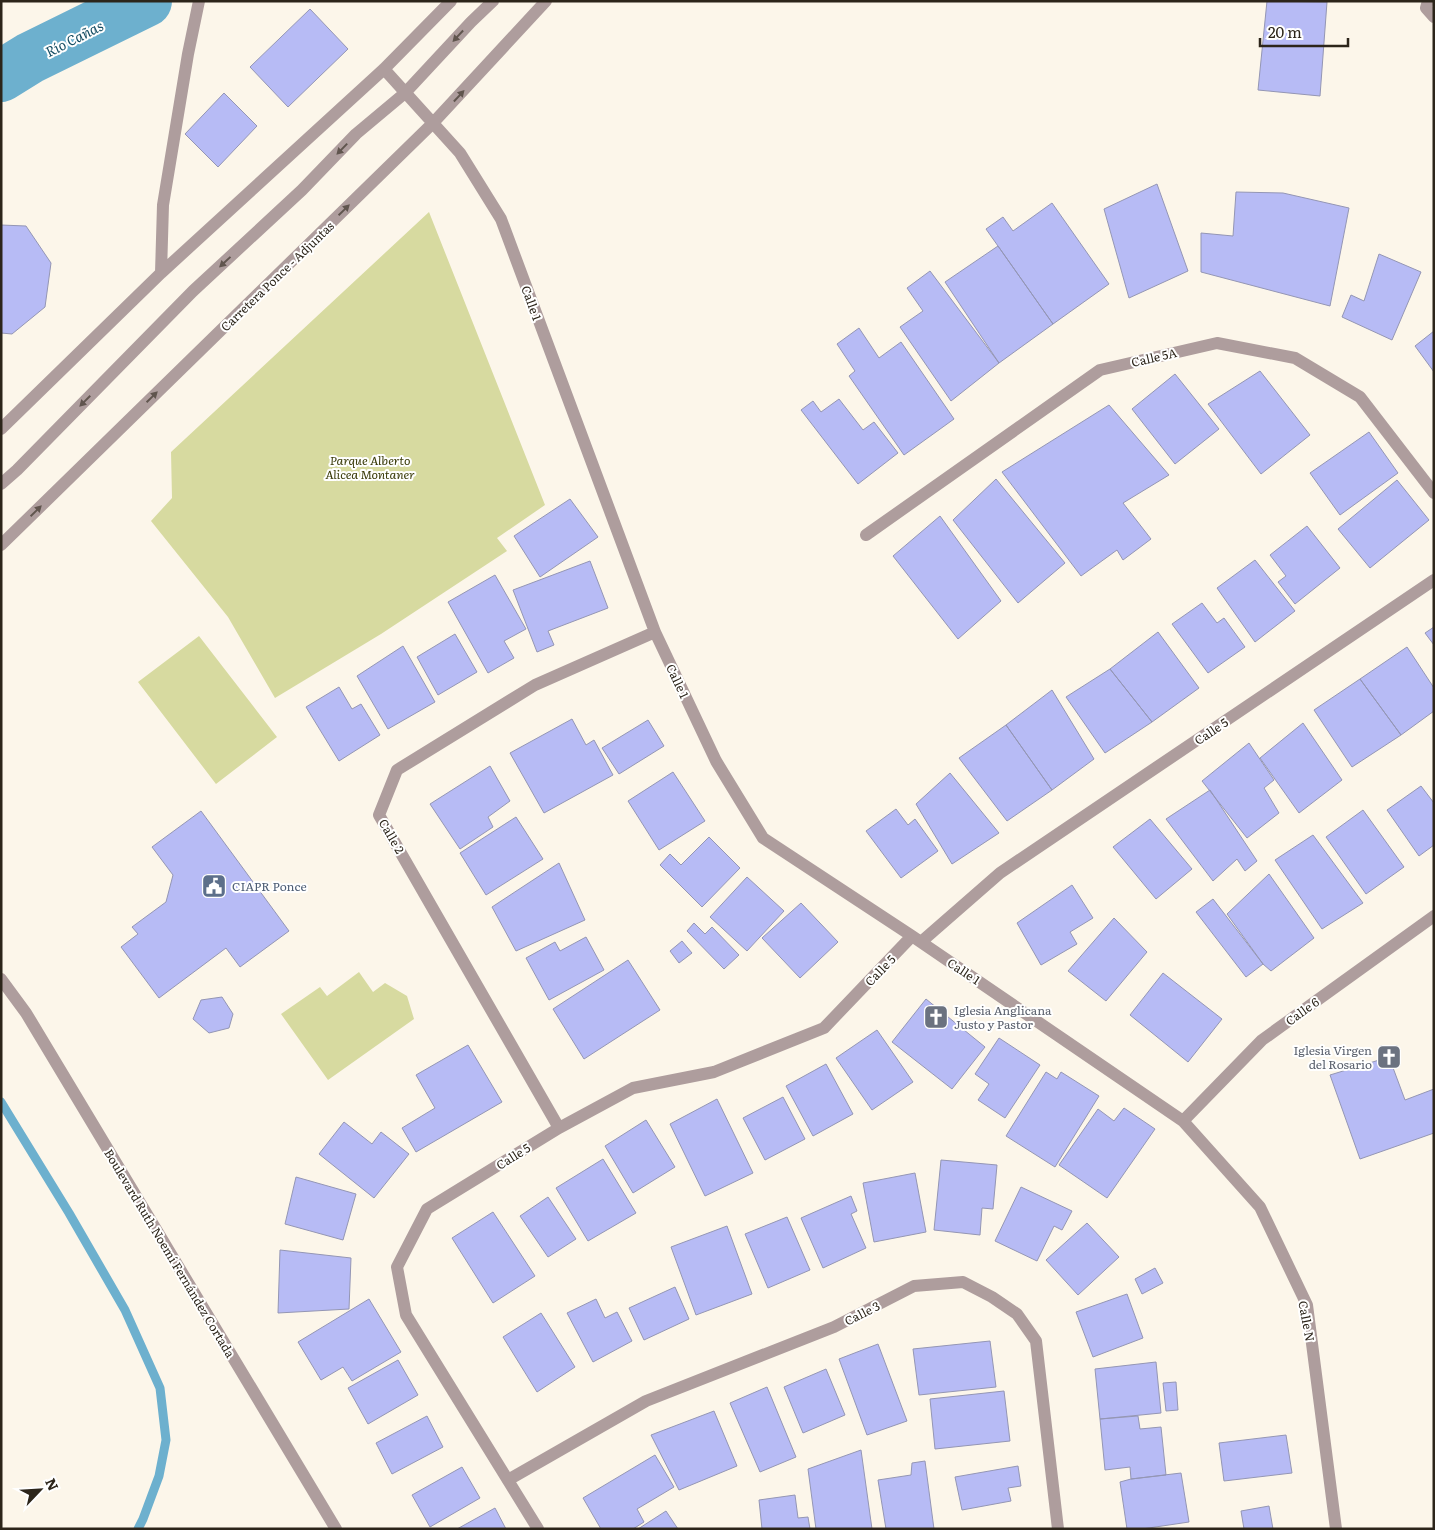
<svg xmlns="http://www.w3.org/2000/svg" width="1435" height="1530" font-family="Literata,serif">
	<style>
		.green { fill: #d7daa0 }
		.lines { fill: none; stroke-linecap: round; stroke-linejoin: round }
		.stream { stroke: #6db0ce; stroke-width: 9 }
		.river { stroke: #6db0ce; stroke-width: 52 }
		.building { fill: #b7bbf5; stroke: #9496b4 }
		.minor { stroke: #ae9d9d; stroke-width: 12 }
		.oneway { fill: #60554e }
		.labels { text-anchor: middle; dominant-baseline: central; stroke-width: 4; stroke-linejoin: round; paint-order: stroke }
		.street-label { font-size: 12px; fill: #2c251a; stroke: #fff }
		.park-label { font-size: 12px; font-style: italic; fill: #3a3b09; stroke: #fff }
		.service-label { font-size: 12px; fill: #4e5e75; stroke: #fff; text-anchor: start }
		.worship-label { font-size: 12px; fill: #5b616d; stroke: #fff; text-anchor: start }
		.water-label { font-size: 14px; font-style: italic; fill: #144c62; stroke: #fff }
	</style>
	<rect width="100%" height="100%" fill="#fcf6ea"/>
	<path class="green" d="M429 212 545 505 497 538 507 551 381 634 275 698 228 617 151 521 172 498 171 452Z
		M199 636 277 737 216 784 138 682Z
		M359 972 373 992 385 983 407 996 414 1019 328 1080 281 1014 320 987 327 996Z"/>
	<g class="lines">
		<path class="stream" d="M1 1102 69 1213 125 1310 160 1388 166 1440 159 1476 143 1519 138 1529"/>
		<path class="river" d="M1 76 30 58 146 1"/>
	</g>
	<path class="building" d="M1267 1 1327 2 1320 96 1258 90Z
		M310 9 348 49 288 107 250 67Z
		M224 93 257 126 218 167 185 134Z
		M1157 184 1188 271 1129 298 1104 209Z
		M1236 192 1283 193 1349 208 1330 306 1201 272V233L1233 236Z
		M1052 203 1109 284 1053 324 986 229 1003 217 1013 231Z
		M1 225 26 226 51 263 45 307 12 334 1 333Z
		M998 246 1053 324 999 363 945 282Z
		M1379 254 1421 272 1392 340 1342 317 1351 295 1364 301Z
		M930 271 999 363 951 401 900 327 923 311 907 288Z
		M859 328 879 358 901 342 954 419 904 455 849 376 855 371 837 344Z
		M1434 331V372L1415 346Z
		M1260 371 1310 435 1261 474 1208 404Z
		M1175 374 1219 429 1175 464 1132 409Z
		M839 399 863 430 874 422 898 453 858 484 801 410 813 401 821 412Z
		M1109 405 1169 475 1123 503 1151 539 1123 560 1117 550 1081 576 1002 472Z
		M1369 432 1398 473 1340 515 1310 473Z
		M996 479 1065 563 1018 603 953 520Z
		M1397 480 1429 520 1370 568 1338 529Z
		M570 499 598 537 540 577 514 536Z
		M940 516 1001 601 958 639 893 556Z
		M1307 526 1340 568 1295 604 1278 582 1286 576 1270 555Z
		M1255 560 1295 611 1255 642 1217 588Z
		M590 561 608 608 548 631 554 645 537 652 513 590Z
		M495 575 526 629 504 641 514 658 488 673 448 602Z
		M1202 603 1217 623 1224 618 1245 647 1208 673 1172 624Z
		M1434 627V645L1425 633Z
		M1158 632 1199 688 1152 722 1110 669Z
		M455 634 477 672 438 695 417 657Z
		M403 646 435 702 388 729 357 676Z
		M1407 647 1434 688V711L1401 735 1360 679Z
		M1110 669 1152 722 1105 753 1066 697Z
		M1360 679 1401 735 1352 767 1314 710Z
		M339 687 352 709 361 704 380 735 339 761 306 707Z
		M1052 690 1094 759 1052 790 1006 725Z
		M572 719 586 745 594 740 613 775 544 813 510 753Z
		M648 720 664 746 619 774 602 748Z
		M1303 723 1342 780 1299 813 1260 758Z
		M1006 725 1052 790 1007 821 959 758Z
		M1249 743 1274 780 1264 788 1279 813 1247 838 1202 781Z
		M490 766 510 801 488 817 493 827 460 849 430 804Z
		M673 772 705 821 659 850 628 801Z
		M950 773 999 833 952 864 916 804Z
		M1421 786 1434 803V845L1419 856 1387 810Z
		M1210 790 1257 861 1245 871 1237 859 1213 881 1166 819Z
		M896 809 908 825 915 819 938 851 901 878 866 831Z
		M1363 810 1404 867 1366 894 1326 837Z
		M201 811 289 931 240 967 226 948 159 998 121 947 138 934 132 927 166 902 173 875 152 847Z
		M516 817 543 859 486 895 460 853Z
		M1150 819 1192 869 1156 899 1113 847Z
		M1313 835 1363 903 1322 929 1275 860Z
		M709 837 740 868 702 907 660 865 670 854 681 865Z
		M559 863 585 920 516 951 492 907Z
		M1269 874 1314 938 1271 971 1263 964 1227 914Z
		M747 877 784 911 747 951 710 917Z
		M1072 885 1093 918 1070 932 1077 944 1041 965 1017 923Z
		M1213 899 1263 964 1246 977 1196 912Z
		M801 903 838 942 800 978 762 938Z
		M1114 918 1147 952 1106 1001 1068 971Z
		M694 923 705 934 712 927 739 955 724 969 687 931Z
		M586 937 604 970 549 1000 526 958 555 942 560 951Z
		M682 941 692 953 679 963 670 951Z
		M628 960 660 1010 584 1059 553 1009Z
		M1163 973 1222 1019 1188 1062 1130 1015Z
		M222 997 233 1014 229 1028 209 1033 193 1019 201 1000Z
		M926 999 985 1047 952 1089 892 1042Z
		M877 1030 913 1082 872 1110 836 1058Z
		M999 1038 1040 1065 1005 1118 978 1100 989 1084 975 1074Z
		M468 1045 502 1102 416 1152 402 1128 435 1108 416 1075Z
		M1389 1057 1405 1100 1434 1089V1133L1360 1159 1330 1075Z
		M826 1064 853 1114 813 1136 786 1086Z
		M1046 1072 1057 1079 1061 1072 1099 1096 1055 1167 1006 1136Z
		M783 1097 805 1139 765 1160 743 1118Z
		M717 1099 753 1173 705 1196 670 1124Z
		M1124 1108 1155 1129 1107 1198 1059 1165 1098 1109 1114 1121Z
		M646 1120 675 1167 633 1193 605 1146Z
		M344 1122 372 1144 381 1132 409 1154 374 1198 319 1154Z
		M603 1159 636 1213 588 1241 556 1188Z
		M941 1160 997 1165 993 1209 982 1208 980 1235 934 1230Z
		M915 1173 926 1232 874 1242 863 1183Z
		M296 1177 356 1194 343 1240 285 1224Z
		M1021 1187 1072 1211 1062 1230 1054 1226 1037 1261 995 1241Z
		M851 1196 857 1211 851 1214 866 1248 823 1268 801 1218Z
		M548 1197 576 1239 548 1257 520 1216Z
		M493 1212 535 1276 493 1303 452 1238Z
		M787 1217 810 1270 768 1288 745 1234Z
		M1087 1223 1119 1257 1078 1295 1046 1260Z
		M727 1226 752 1294 696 1315 671 1247Z
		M280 1250 351 1258 349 1309 278 1313Z
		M1155 1268 1163 1283 1142 1294 1135 1279Z
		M675 1287 689 1319 644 1340 629 1308Z
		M1127 1294 1143 1338 1093 1357 1076 1312Z
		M369 1299 401 1352 352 1381 343 1367 321 1380 298 1342Z
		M596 1299 605 1318 617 1312 632 1341 593 1362 567 1313Z
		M541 1313 575 1367 537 1392 503 1337Z
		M990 1341 996 1387 919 1395 913 1349Z
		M878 1344 907 1421 867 1435 839 1359Z
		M398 1360 418 1395 368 1424 348 1388Z
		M1156 1362 1161 1413 1100 1419 1095 1369Z
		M826 1369 845 1415 803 1433 784 1387Z
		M1176 1382 1178 1410 1166 1411 1163 1383Z
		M767 1387 796 1457 760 1472 730 1403Z
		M1004 1391 1010 1441 935 1449 930 1399Z
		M714 1411 737 1466 679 1490 651 1435Z
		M427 1416 443 1447 392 1474 376 1443Z
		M1138 1416 1140 1429 1161 1427 1166 1475 1131 1479 1130 1467 1105 1470 1100 1419Z
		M1286 1435 1292 1473 1224 1481 1219 1443Z
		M861 1450 872 1529H816L808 1469Z
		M655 1455 674 1487 637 1509 644 1522 633 1529H601L583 1498Z
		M925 1461 934 1529H886L878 1480 911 1475 912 1463Z
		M1018 1466 1021 1486 1008 1488 1011 1501 962 1510 955 1477Z
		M462 1467 480 1498 430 1527 412 1495Z
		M1181 1473 1189 1522 1142 1529H1127L1120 1482 1131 1479Z
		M795 1495 798 1518 808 1517 810 1529H762L759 1500Z
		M1269 1506 1273 1529H1244L1241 1511Z
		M495 1508 506 1529H457Z
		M666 1511 678 1529H638Z"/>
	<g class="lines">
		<path class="minor" d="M1428 1 1426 8 1434 17
			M384 69 460 153 501 219 655 632 716 761 763 838 912 936 1183 1121 1260 1207 1307 1305 1336 1529
			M161 273 163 205 188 54 199 1
			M1 429 161 273 384 69 451 1
			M1 484 17 470 193 291 302 190 356 134 405 93 471 22 493 1
			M866 535 1100 370 1217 343 1295 358 1360 397 1434 493
			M1 545 433 123 546 1
			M921 942 1000 873 1434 580
			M1 979 26 1013 336 1529
			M1183 1121 1262 1040 1434 916
			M559 1128 379 815 397 770 535 685 655 632
			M508 1480 646 1401 834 1327 914 1286 963 1282 992 1297 1017 1314 1036 1341 1058 1529
			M538 1529 406 1315 397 1267 427 1209 559 1128 633 1088 714 1072 824 1028 912 936"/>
	</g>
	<defs><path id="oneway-solid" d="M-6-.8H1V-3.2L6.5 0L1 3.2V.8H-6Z" transform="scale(1.25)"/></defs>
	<g class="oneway">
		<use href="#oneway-solid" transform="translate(458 36) rotate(133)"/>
		<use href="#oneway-solid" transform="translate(459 96) rotate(-47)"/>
		<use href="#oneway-solid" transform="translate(342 149) rotate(134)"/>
		<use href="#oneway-solid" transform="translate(344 210) rotate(-44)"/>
		<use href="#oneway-solid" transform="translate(225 262) rotate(137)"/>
		<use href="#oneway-solid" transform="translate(152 397) rotate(-44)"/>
		<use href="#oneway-solid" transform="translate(85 401) rotate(135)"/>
		<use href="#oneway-solid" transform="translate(36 511) rotate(-44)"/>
	</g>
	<defs>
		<symbol id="civic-square" viewBox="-11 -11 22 22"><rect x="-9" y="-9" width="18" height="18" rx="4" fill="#5c6f8a" stroke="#fff"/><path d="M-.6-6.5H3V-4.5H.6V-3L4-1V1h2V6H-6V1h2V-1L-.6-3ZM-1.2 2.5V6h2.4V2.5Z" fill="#fff"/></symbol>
		<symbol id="church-square" viewBox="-11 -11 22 22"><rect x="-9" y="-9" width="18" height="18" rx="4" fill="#6b7280" stroke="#fff"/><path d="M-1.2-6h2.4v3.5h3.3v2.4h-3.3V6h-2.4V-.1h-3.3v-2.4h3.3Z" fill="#fff"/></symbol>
	</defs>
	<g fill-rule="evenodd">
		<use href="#civic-square" x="200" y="872" width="28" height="28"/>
		<use href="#church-square" x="922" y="1003" width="28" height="28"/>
		<use href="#church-square" x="1375" y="1043" width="28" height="28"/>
	</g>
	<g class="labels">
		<g class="street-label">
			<text transform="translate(277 276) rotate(-44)">Carretera Ponce - Adjuntas</text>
			<text transform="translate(532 303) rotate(70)">Calle 1</text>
			<text transform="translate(1154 357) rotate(-13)">Calle 5A</text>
			<text transform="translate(678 681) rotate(65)">Calle 1</text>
			<text transform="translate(1211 731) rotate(-34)">Calle 5</text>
			<text transform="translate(392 836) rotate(60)">Calle 2</text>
			<text transform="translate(880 970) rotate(-46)">Calle 5</text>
			<text transform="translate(964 971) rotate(34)">Calle 1</text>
			<text transform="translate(1302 1011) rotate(-36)">Calle 6</text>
			<text transform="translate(513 1156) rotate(-32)">Calle 5</text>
			<text transform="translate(170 1253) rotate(59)">Boulevard Ruth Noemí Fernández Cortada</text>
			<text transform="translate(862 1313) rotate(-27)">Calle 3</text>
			<text transform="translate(1307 1321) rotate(79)">Calle N</text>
		</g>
		<g class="park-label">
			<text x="370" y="460">Parque Alberto<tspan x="370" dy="14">Alicea Montaner</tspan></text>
		</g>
		<g class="service-label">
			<text x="232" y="886">CIAPR Ponce</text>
		</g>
		<g class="worship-label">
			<text x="954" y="1010">Iglesia Anglicana<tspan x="954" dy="14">Justo y Pastor</tspan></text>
			<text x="1372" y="1050" text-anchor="end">Iglesia Virgen<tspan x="1372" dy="14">del Rosario</tspan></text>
		</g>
		<g class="water-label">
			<text transform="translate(74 38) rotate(-27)">Río Cañas</text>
		</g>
	</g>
	<rect width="1435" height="1530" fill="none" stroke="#2c251a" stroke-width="5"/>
	<g transform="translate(40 1490) rotate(65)" stroke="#ffffff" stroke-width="4" paint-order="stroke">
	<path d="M0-4L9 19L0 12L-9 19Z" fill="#2c251a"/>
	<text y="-8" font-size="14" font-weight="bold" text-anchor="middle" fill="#2c251a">N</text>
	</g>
	<path d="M1260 38v8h88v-8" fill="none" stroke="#2c251a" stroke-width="2.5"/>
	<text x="1268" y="38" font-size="15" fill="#2c251a" stroke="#ffffff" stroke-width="4" paint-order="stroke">20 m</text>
</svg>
